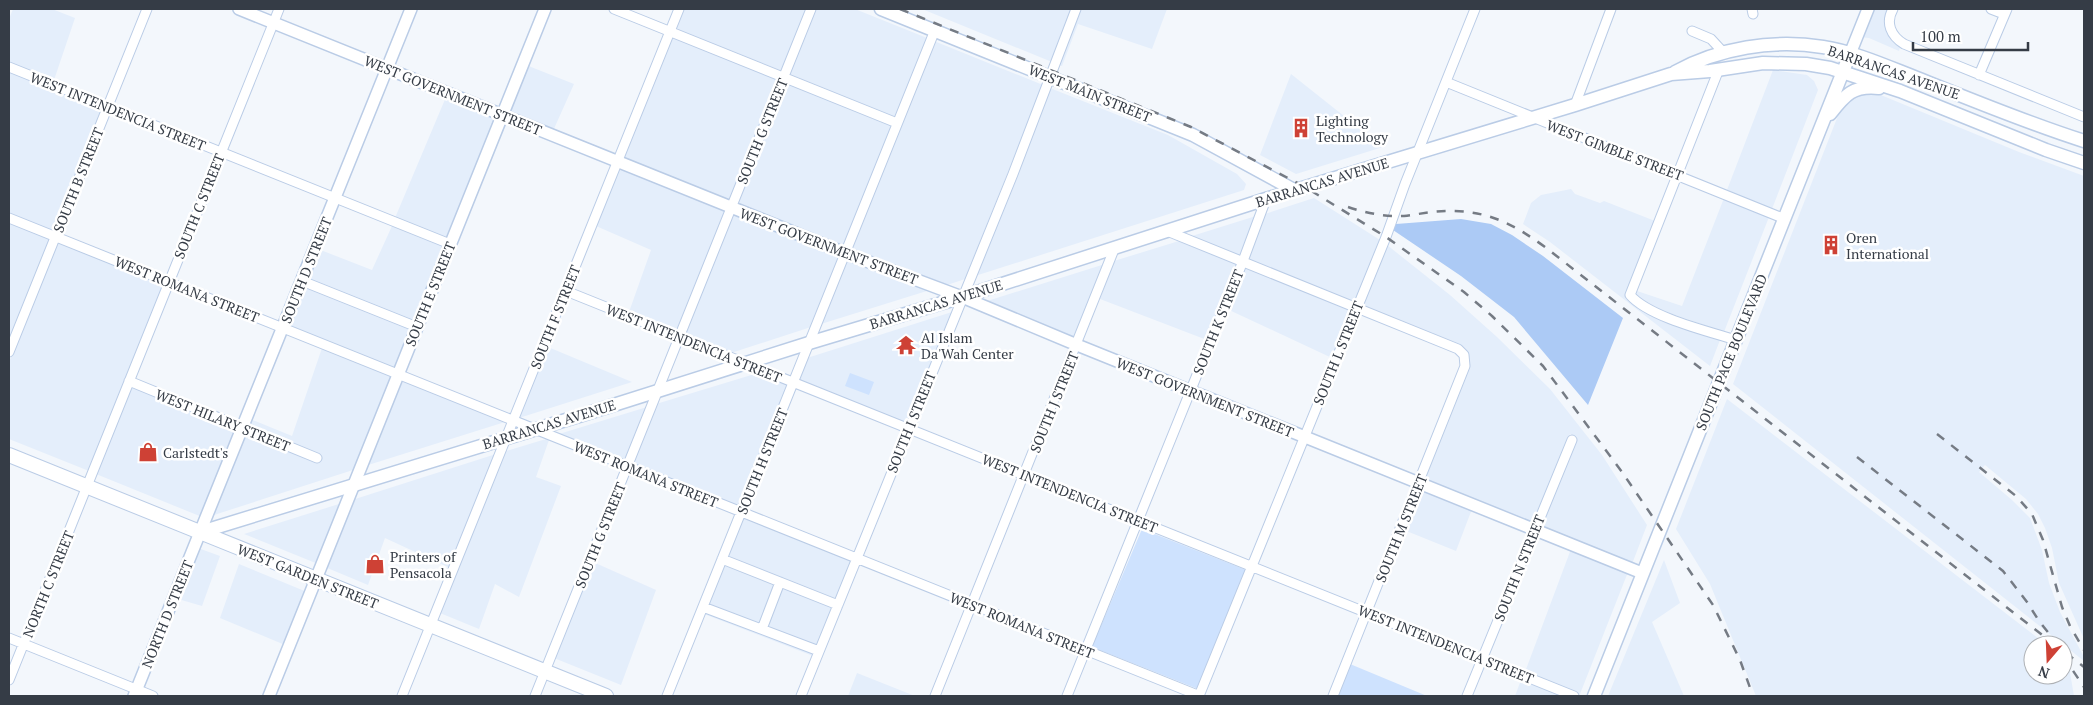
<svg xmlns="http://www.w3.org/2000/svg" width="2093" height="705" font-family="'PT Serif',serif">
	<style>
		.built { fill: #e4eefb }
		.green { fill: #cee2fe }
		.forest { fill: #accaf5 }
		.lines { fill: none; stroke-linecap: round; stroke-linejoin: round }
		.minor-casing { stroke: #bacce6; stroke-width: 11 }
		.tertiary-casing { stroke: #bacce6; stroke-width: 14 }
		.secondary-casing { stroke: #bacce6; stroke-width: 15 }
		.primary-casing { stroke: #bacce6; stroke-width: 16 }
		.minor { stroke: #fff; stroke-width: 9 }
		.tertiary { stroke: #fff; stroke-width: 11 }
		.secondary { stroke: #fff; stroke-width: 12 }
		.primary { stroke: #fff; stroke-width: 14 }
		.rail { stroke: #757b84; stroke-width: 2.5; stroke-dasharray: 9 9; stroke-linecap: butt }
		.labels { text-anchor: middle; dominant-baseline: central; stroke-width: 5; stroke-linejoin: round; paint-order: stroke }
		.street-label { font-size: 14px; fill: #353c46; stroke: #fff }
		.poi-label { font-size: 14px; fill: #353c46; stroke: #fff; text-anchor: start }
	</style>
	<rect width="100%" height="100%" fill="#f3f7fc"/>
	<path class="built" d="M13 9H52L75 18 54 80 9 62V19Z
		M684 9H807L782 71 676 29Z
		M815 9H855L927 38 895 117 789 74Z
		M922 9H1072L1052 62Z
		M1080 9H1167L1152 49 1078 24 1062 66 1059 65 1068 38Z
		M1872 9H1888L1885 27 1890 38 1900 47 1899 51 1869 38 1860 37Z
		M672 37 779 79 730 202 623 159Z
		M934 41 1043 85 965 279 944 286 850 250Z
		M526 65 574 84 553 131 507 112Z
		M1773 70 1807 75 1814 81 1818 90 1772 209 1727 190Z
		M9 72 102 109 53 231 9 213Z
		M1291 74 1383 147 1296 174 1260 155Z
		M786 82 892 125 843 247 737 205Z
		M1050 88 1168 135 1237 174 1246 184 1244 190 975 276Z
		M1876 93 2019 152 2084 176V639L2059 583 2052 548 2045 528 2038 514 2026 499 1985 465 1979 472 2012 500 2030 518 2042 550 2049 583 2060 612 2084 657V661L1733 384 1839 113 1847 102 1858 95Z
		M446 97 497 118 448 239 395 218Z
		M620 167 726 210 677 331 629 312 651 250 596 226Z
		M1571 189 1575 194 1600 203 1604 201 1655 221 1625 298 1640 309 1658 318 1720 340 1710 366 1550 242 1523 224 1531 203 1541 195Z
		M1314 198 1380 240 1355 302 1248 259 1265 214Z
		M1724 198 1769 217 1724 332 1661 310 1644 302 1634 294 1646 265 1637 291 1682 306Z
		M734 213 840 256 811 327 731 353 685 334Z
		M1256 216 1241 256 1192 236Z
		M9 222 50 239 9 341Z
		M392 226 445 247 396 368 288 325 318 249 372 270Z
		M1179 241 1237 264 1207 340 1100 299 1114 261Z
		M57 242 164 285 89 471 9 439V362Z
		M1387 245 1450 295 1497 337 1550 389 1602 455 1647 525 1632 564 1539 527 1577 437 1570 434 1532 524 1424 481 1469 368 1470 360 1468 353 1459 344 1362 305Z
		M847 258 930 290 821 324Z
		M1105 264 1075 340 984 302Z
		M1245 267 1351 310 1332 358 1227 309Z
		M952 312 907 423 798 380 807 358Z
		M548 347 632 382 519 418Z
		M322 348 393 377 356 469 211 516 244 433 319 463 322 455 247 425 250 419 292 436Z
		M758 373 788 385 739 507 632 464 656 404Z
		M400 380 505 422 365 466Z
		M131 387 237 430 202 517 96 474Z
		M1727 399 2047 645H2033V675H2063V658L2068 661 2074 696H1756L1710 584 1676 529Z
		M647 407 625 461 559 434Z
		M546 439 549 440 536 477 561 486 519 597 495 584 479 629 440 613 506 451Z
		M496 454 450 568 385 538 368 585 325 567 352 500Z
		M1421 489 1472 509 1456 551 1404 530Z
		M342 503 318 564 244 534Z
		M743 518 851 561 813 656 704 614Z
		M198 548 220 556 202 606 178 599Z
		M1571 549 1628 572 1580 694 1525 672Z
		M1664 560 1680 603 1652 622 1684 696H1608Z
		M593 562 656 590 621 685 554 658Z
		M239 564 307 592 285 645 220 618Z
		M857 673 915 696H848Z
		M1521 680 1562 696H1515Z"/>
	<path class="green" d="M850 373 874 382 869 395 845 386Z
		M1142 529 1246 570 1198 689 1092 647Z
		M1350 664 1427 696 1338 695Z"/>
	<path class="forest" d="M1461 219 1491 224 1512 235 1543 256 1623 318 1588 405 1514 317 1461 276 1393 230 1396 224Z"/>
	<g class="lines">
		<defs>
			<path id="minor" d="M614 9 897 123
				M1752 9 1753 14
				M1893 9C1885 23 1891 36 1904 44L2084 117
				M1991 9 2004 14
				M1692 31 1711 39 1723 52
				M9 67 450 244
				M1719 69 1630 295C1649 317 1707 331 1736 340
				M1979 75 2007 9
				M1446 82 1785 219
				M1575 105 1611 9
				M9 218 1200 696
				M1167 231 1458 349 1464 355 1465 366 1333 696
				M302 281 417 327
				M566 291 1574 696
				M9 352 147 9
				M129 381 317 458
				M722 559 838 605
				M703 607 819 651
				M762 629 780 582
				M9 638 153 696
				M9 680 279 9
				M402 696 679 9
				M535 696 811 9
				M667 696 935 30
				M801 696 1013 174 1076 9
				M935 696 1115 247
				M1067 696 1243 261 1266 199
				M1199 696 1386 237 1405 184 1475 9
				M1467 696 1572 440"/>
			<path id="tertiary" d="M239 9 845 253 962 297 1077 345 1642 573
				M1850 54 1868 9
				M134 696 411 9
				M269 696 545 9"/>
			<path id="secondary" d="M881 9 1193 135 1294 190
				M1675 72C1719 48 1773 39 1823 47 1855 52 1886 66 1917 78 1972 100 2027 123 2084 141
				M1830 114C1845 95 1853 85 1879 88
				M201 532 582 415 809 343 962 297 1266 199 1575 105 1671 74 1710 71 1763 63 1806 64 1830 68 1900 91 2046 150 2084 163
				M1594 696 1850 54"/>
			<path id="primary" d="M9 455 606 696"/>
		</defs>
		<use href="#minor" class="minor-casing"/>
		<use href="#tertiary" class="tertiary-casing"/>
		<use href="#secondary" class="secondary-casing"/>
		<use href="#primary" class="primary-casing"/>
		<use href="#minor" class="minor"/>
		<use href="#tertiary" class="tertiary"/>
		<use href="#secondary" class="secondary"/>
		<use href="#primary" class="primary"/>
		<path class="rail" d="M900 9 1191 127 1305 187 1386 237 1464 292 1492 316 1543 366 1622 472 1713 605 1740 660 1753 696
			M1348 207C1366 213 1385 217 1404 216 1421 214 1437 210 1454 211 1492 212 1516 226 1545 247L2055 645
			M1937 434 2016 496 2032 514 2043 540 2062 607 2070 626 2084 650
			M1857 457 2003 571 2027 602 2039 621 2051 636
			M2066 653 2084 667
			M2063 656 2084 687"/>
	</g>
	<defs>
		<symbol id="building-bare" viewBox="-9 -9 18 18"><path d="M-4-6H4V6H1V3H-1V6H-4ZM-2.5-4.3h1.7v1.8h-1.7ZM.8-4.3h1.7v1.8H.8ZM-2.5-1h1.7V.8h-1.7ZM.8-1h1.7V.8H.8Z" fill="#ce4135" stroke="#fff" stroke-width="2.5" paint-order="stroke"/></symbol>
		<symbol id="temple-bare" viewBox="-9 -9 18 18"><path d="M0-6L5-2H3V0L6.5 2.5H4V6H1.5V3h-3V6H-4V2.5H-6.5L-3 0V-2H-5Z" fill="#ce4135" stroke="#fff" stroke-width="2.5" paint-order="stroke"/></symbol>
		<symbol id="shop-bare" viewBox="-9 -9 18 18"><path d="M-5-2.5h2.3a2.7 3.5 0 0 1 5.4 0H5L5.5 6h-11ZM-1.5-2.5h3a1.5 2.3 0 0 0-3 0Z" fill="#ce4135" stroke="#fff" stroke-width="2.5" paint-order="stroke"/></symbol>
	</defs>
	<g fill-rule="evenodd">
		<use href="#building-bare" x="1287" y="114" width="28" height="28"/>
		<use href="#building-bare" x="1817" y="231" width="28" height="28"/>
		<use href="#temple-bare" x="892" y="331" width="28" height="28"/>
		<use href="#shop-bare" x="134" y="438" width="28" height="28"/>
		<use href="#shop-bare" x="361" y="550" width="28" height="28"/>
	</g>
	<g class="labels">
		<g class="street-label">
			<text transform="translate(1894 72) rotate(19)">BARRANCAS AVENUE</text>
			<text transform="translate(1090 93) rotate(22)">WEST MAIN STREET</text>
			<text transform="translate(453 95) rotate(22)">WEST GOVERNMENT STREET</text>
			<text transform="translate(118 111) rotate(22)">WEST INTENDENCIA STREET</text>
			<text transform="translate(762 131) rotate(-68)">SOUTH G STREET</text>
			<text transform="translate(1615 150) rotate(21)">WEST GIMBLE STREET</text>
			<text transform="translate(78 180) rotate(-68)">SOUTH B STREET</text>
			<text transform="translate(1322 182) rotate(-17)">BARRANCAS AVENUE</text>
			<text transform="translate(199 206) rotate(-68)">SOUTH C STREET</text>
			<text transform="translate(829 246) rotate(21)">WEST GOVERNMENT STREET</text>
			<text transform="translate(306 270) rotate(-68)">SOUTH D STREET</text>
			<text transform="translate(187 289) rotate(22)">WEST ROMANA STREET</text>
			<text transform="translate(430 294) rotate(-68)">SOUTH E STREET</text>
			<text transform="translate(936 304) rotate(-17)">BARRANCAS AVENUE</text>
			<text transform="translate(555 317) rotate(-68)">SOUTH F STREET</text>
			<text transform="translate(1218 322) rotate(-68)">SOUTH K STREET</text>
			<text transform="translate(694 343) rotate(22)">WEST INTENDENCIA STREET</text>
			<text transform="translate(1731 352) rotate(-68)">SOUTH PACE BOULEVARD</text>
			<text transform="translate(1338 353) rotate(-68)">SOUTH L STREET</text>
			<text transform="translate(1205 397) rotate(22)">WEST GOVERNMENT STREET</text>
			<text transform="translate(1054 402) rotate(-68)">SOUTH J STREET</text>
			<text transform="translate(223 420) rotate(22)">WEST HILARY STREET</text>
			<text transform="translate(911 422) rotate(-68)">SOUTH I STREET</text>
			<text transform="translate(549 424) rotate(-17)">BARRANCAS AVENUE</text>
			<text transform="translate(762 461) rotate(-68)">SOUTH H STREET</text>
			<text transform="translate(646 474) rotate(22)">WEST ROMANA STREET</text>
			<text transform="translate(1070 493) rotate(22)">WEST INTENDENCIA STREET</text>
			<text transform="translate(1401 528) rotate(-68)">SOUTH M STREET</text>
			<text transform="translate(600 535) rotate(-68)">SOUTH G STREET</text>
			<text transform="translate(1519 568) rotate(-68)">SOUTH N STREET</text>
			<text transform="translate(308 576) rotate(22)">WEST GARDEN STREET</text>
			<text transform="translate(48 584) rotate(-68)">NORTH C STREET</text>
			<text transform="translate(167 614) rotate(-68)">NORTH D STREET</text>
			<text transform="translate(1022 625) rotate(22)">WEST ROMANA STREET</text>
			<text transform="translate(1446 644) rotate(22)">WEST INTENDENCIA STREET</text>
		</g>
		<g class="poi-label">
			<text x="1316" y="120">Lighting<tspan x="1316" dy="16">Technology</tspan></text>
			<text x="1846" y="237">Oren<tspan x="1846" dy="16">International</tspan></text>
			<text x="921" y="337">Al Islam<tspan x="921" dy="16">Da'Wah Center</tspan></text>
			<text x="163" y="452">Carlstedt's</text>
			<text x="390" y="556">Printers of<tspan x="390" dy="16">Pensacola</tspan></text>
		</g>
	</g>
	<rect width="2093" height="705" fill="none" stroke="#353c46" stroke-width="20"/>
	<g transform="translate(2048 660) rotate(199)"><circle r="24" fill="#ffffff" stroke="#aeb1b5"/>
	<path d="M0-4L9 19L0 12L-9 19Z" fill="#ce4135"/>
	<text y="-8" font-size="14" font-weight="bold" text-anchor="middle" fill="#353c46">N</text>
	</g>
	<path d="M1913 42v8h115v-8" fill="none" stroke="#353c46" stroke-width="2.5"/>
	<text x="1920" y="42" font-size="15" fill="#353c46" stroke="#ffffff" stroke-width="4" paint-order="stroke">100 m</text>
</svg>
